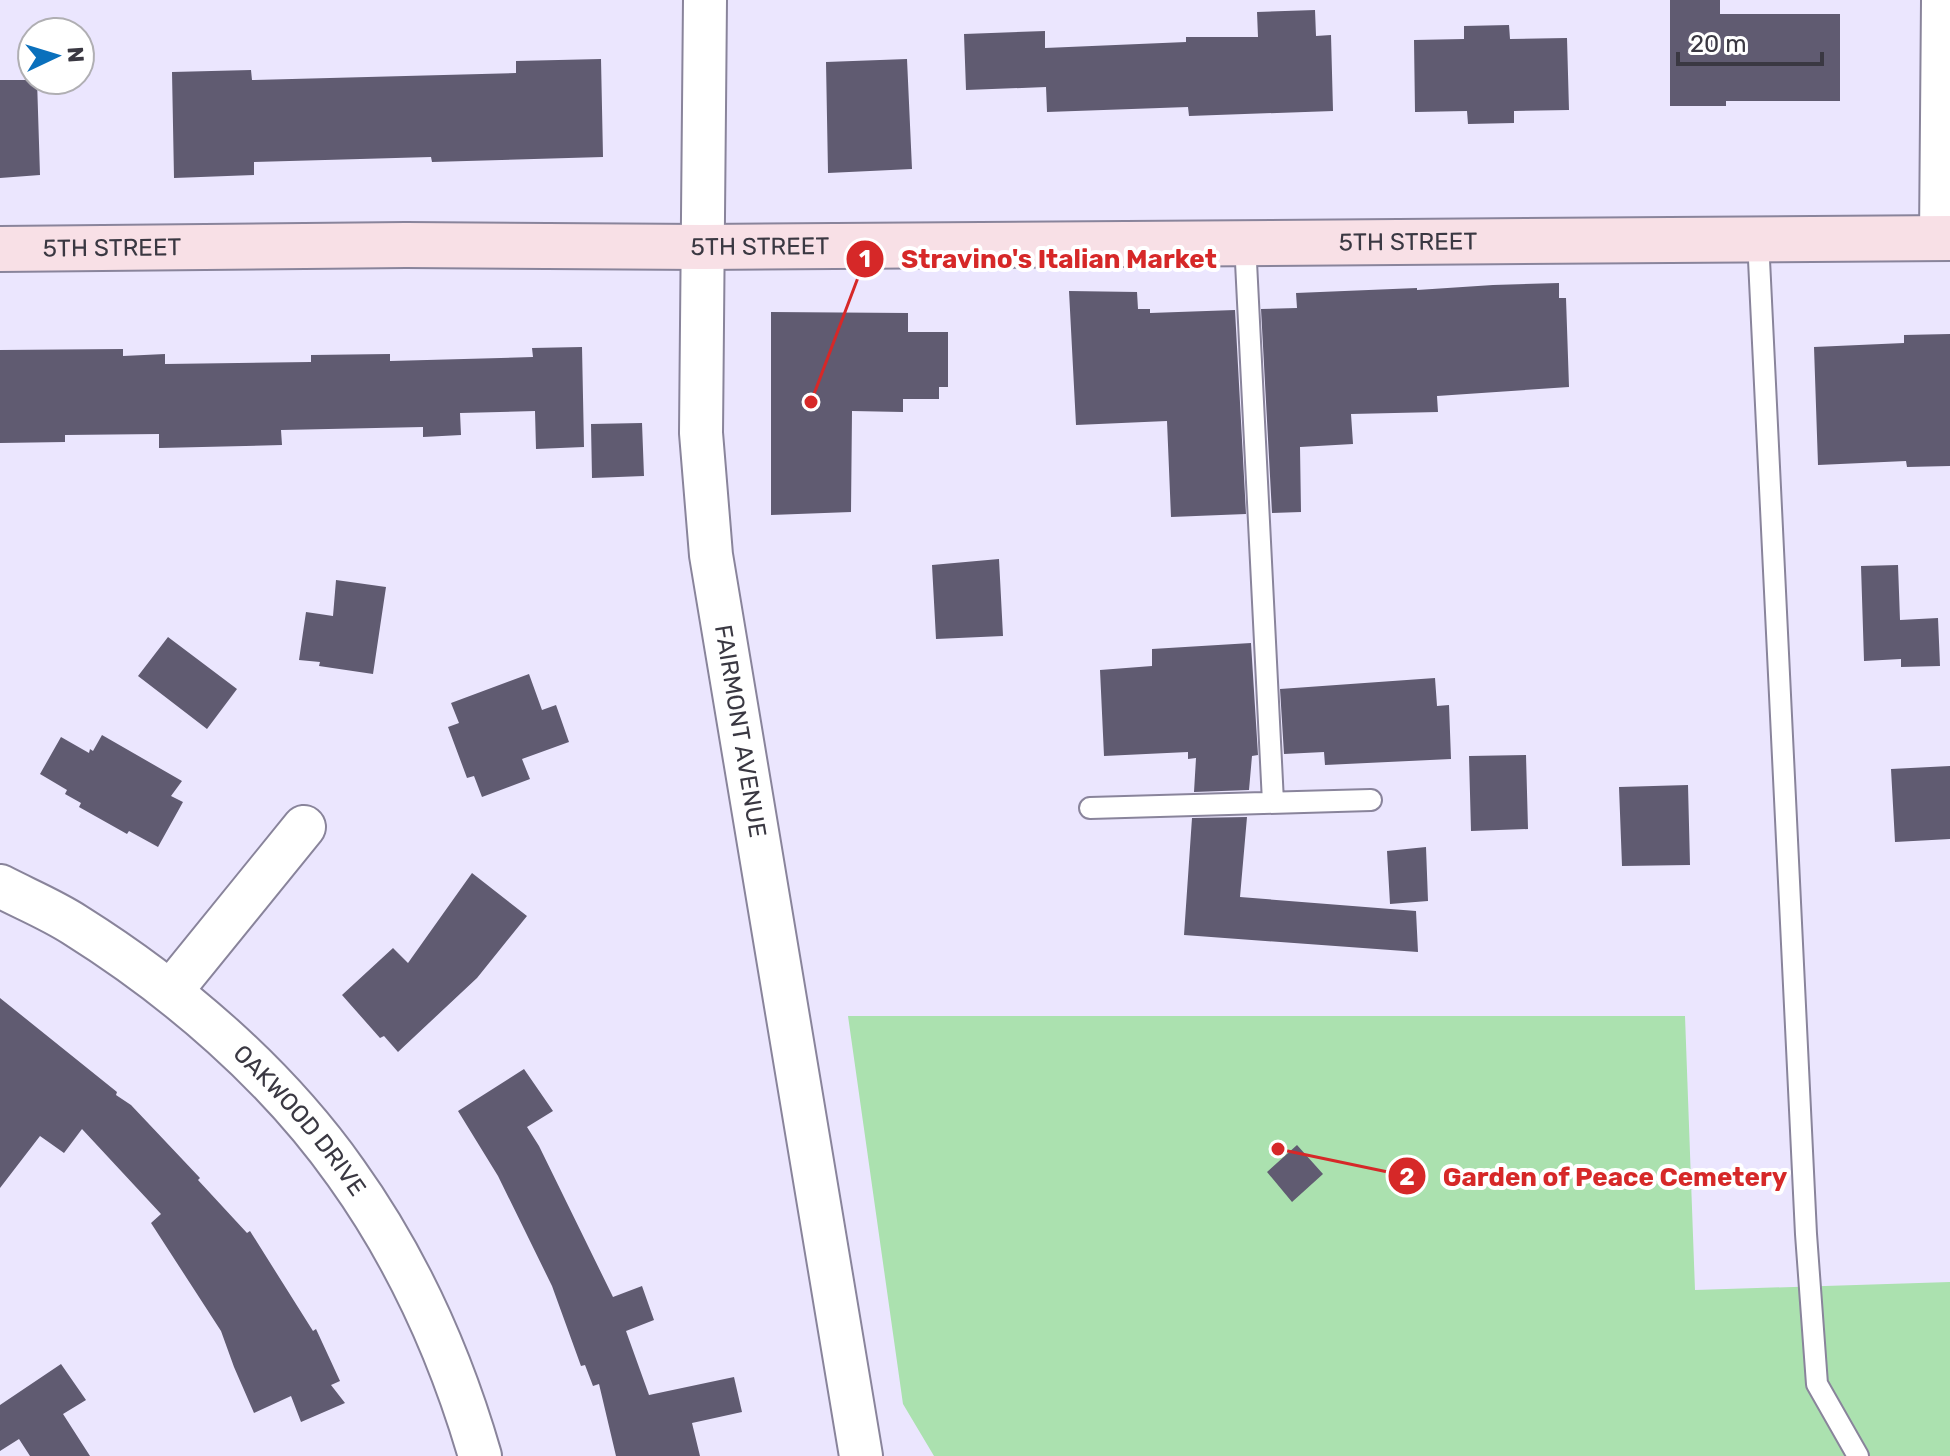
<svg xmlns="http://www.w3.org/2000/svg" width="1950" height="1456" font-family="Rubik,sans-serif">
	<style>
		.green { fill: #abe1af }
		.building { fill: #605b71 }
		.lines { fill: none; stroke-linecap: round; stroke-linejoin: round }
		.lane-casing { stroke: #89849b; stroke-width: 24 }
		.street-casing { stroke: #89849b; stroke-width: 46 }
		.secondary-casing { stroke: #89849b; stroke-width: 48 }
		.lane { stroke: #fff; stroke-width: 20 }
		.street { stroke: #fff; stroke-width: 42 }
		.secondary { stroke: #f8e0e6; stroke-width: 44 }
		.labels { text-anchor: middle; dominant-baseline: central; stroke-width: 8; stroke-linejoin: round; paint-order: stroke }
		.street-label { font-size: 24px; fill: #3a3842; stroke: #fff }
		.leader { fill: none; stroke: #d62828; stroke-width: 3 }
		.callout-dot { fill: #d62828; stroke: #fff; stroke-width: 3 }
		.mark-label { font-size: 24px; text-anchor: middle; font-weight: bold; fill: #fff }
		.callout-label { font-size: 26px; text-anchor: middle; font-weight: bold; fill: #d62828; stroke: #fff; stroke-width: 8; stroke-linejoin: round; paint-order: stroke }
	</style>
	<rect width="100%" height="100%" fill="#ebe6fe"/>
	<path class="green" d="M848 1016H1685L1695 1290 1950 1282V1456H934L903 1404Z"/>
	<path class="building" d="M1670 0H1720V14H1840V101H1726V106H1670Z
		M1315 10 1316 36 1331 35 1333 111 1189 116 1188 107 1047 112 1046 87 966 90 964 34 1045 31V48L1186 42V37H1258L1257 12Z
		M1509 25 1510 39 1567 38 1569 110 1514 111V123L1468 124 1467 111 1415 112 1414 40 1464 39V26Z
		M601 59 603 157 432 162 431 157 254 162V175L174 178 172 72 251 70 252 80 516 73V61Z
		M907 59 912 169 828 173 826 62Z
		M0 80H37L40 175 0 178Z
		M1559 283V298H1566L1569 387 1437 396 1438 412 1351 414 1353 444 1300 447 1301 512 1272 513 1261 309 1297 308 1296 293 1417 288V290L1493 285Z
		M1069 291 1137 292 1138 309H1150V313L1235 310 1246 514 1171 517 1167 421 1076 425Z
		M771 312 908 313V332H948V387H939V399H903V412L852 411 851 512 771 515Z
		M1950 334V466L1907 467 1906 461 1818 465 1814 347 1904 343V335Z
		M582 347 584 447 536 449 535 411 460 413 461 435 423 437V427L281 430 282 445 159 448V434L65 435V442L0 443V350L123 349V356L165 354V364L311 362V355L390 354V361L533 357 532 348Z
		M642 423 644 476 592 478 591 424Z
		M999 559 1003 636 936 639 932 565Z
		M1898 565 1900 620 1938 618 1940 666 1901 667V659L1864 661 1861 566Z
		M336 580 386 587 373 674 319 666 320 662 299 660 306 612 333 616Z
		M168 637 237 689 207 729 138 676Z
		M1251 643 1258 755 1252 756 1249 790 1194 792 1196 758 1188 759V752L1104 756 1100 670 1152 666V649Z
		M529 674 542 710 556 705 569 742 522 759 530 779 482 797 474 776 467 778 448 727 459 723 451 703Z
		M1435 678 1437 706 1449 705 1451 759 1325 765 1324 752 1284 754 1280 689Z
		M102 735 182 781 171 796 183 802 158 847 129 831 127 834 79 807 81 803 65 794 67 790 40 774 61 737 89 753 90 749 93 751Z
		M1526 755 1528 829 1471 831 1469 756Z
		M1950 766V839L1895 842 1891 769Z
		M1688 785 1690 865 1622 866 1619 787Z
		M1247 817 1240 897 1416 911 1418 952 1184 935 1192 818Z
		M1426 847 1428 901 1390 904 1387 851Z
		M472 873 527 916 477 978 398 1052 384 1036 380 1038 342 995 393 948 408 963Z
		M0 998 117 1092 116 1095 131 1105 200 1178 198 1180 247 1233 250 1231 313 1331 316 1329 340 1381 331 1385 345 1403 301 1422 291 1396 254 1413 234 1367 221 1331 151 1223 161 1214 82 1129 64 1153 40 1136 0 1188Z
		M524 1069 553 1111 527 1127 539 1146 613 1297 642 1286 654 1320 626 1331 649 1395 734 1377 742 1412 692 1423 700 1456H616L599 1384 593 1386 585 1365 581 1366 552 1286 498 1176 458 1111Z
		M1297 1145 1323 1174 1292 1202 1267 1172Z
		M61 1364 86 1400 63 1414 90 1456H30L19 1439 0 1451V1405Z"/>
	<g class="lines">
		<defs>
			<path id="lane" d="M1758 239 1806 1234 1817 1384 1858 1456
				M1245 242 1273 802
				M1090 808 1371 800"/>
			<g id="street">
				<path id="s1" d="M705 0 701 433 711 555 861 1456"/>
				<path d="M1941 238 1943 0"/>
				<path id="s2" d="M0 886C25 899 52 910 75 925 177 989 276 1074 346 1173 407 1258 451 1356 480 1456"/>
				<path d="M171 991 304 827"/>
			</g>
			<g id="secondary">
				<path id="s3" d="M0 249 406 245 703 247 1950 238"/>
			</g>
		</defs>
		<use href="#lane" class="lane-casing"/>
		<use href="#street" class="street-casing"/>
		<use href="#secondary" class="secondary-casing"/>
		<use href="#lane" class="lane"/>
		<use href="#street" class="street"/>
		<use href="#secondary" class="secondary"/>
	</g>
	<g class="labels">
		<g class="street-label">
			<text stroke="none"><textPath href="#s3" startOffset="1408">5TH STREET</textPath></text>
			<text stroke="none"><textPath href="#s3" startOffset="760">5TH STREET</textPath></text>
			<text stroke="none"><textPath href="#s3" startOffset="112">5TH STREET</textPath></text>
			<text stroke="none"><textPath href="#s1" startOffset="734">FAIRMONT AVENUE</textPath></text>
			<text stroke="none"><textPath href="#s2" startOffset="384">OAKWOOD DRIVE</textPath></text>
		</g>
	</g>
	<path class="leader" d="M811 402L865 259M1278 1149L1407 1176"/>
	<g class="callout-dot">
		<circle cx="811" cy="402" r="8"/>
		<circle cx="1278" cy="1149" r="8"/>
		<circle cx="865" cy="259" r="20"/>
		<circle cx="1407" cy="1176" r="20"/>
	</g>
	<g class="mark-label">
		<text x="865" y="267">1</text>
		<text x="1407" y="1185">2</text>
	</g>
	<g class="callout-label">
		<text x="1059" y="268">Stravino's Italian Market</text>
		<text x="1615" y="1186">Garden of Peace Cemetery</text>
	</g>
	<g transform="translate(56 56) rotate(86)"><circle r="38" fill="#ffffff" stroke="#b0afb3" stroke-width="2"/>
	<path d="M0-6L14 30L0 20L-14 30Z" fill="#0a70bc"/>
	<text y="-12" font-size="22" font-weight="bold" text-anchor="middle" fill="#3a3842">N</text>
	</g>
	<path d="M1678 52v12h144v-12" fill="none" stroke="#3a3842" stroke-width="4"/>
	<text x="1690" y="52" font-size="24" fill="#3a3842" stroke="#ffffff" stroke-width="6" paint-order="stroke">20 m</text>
</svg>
